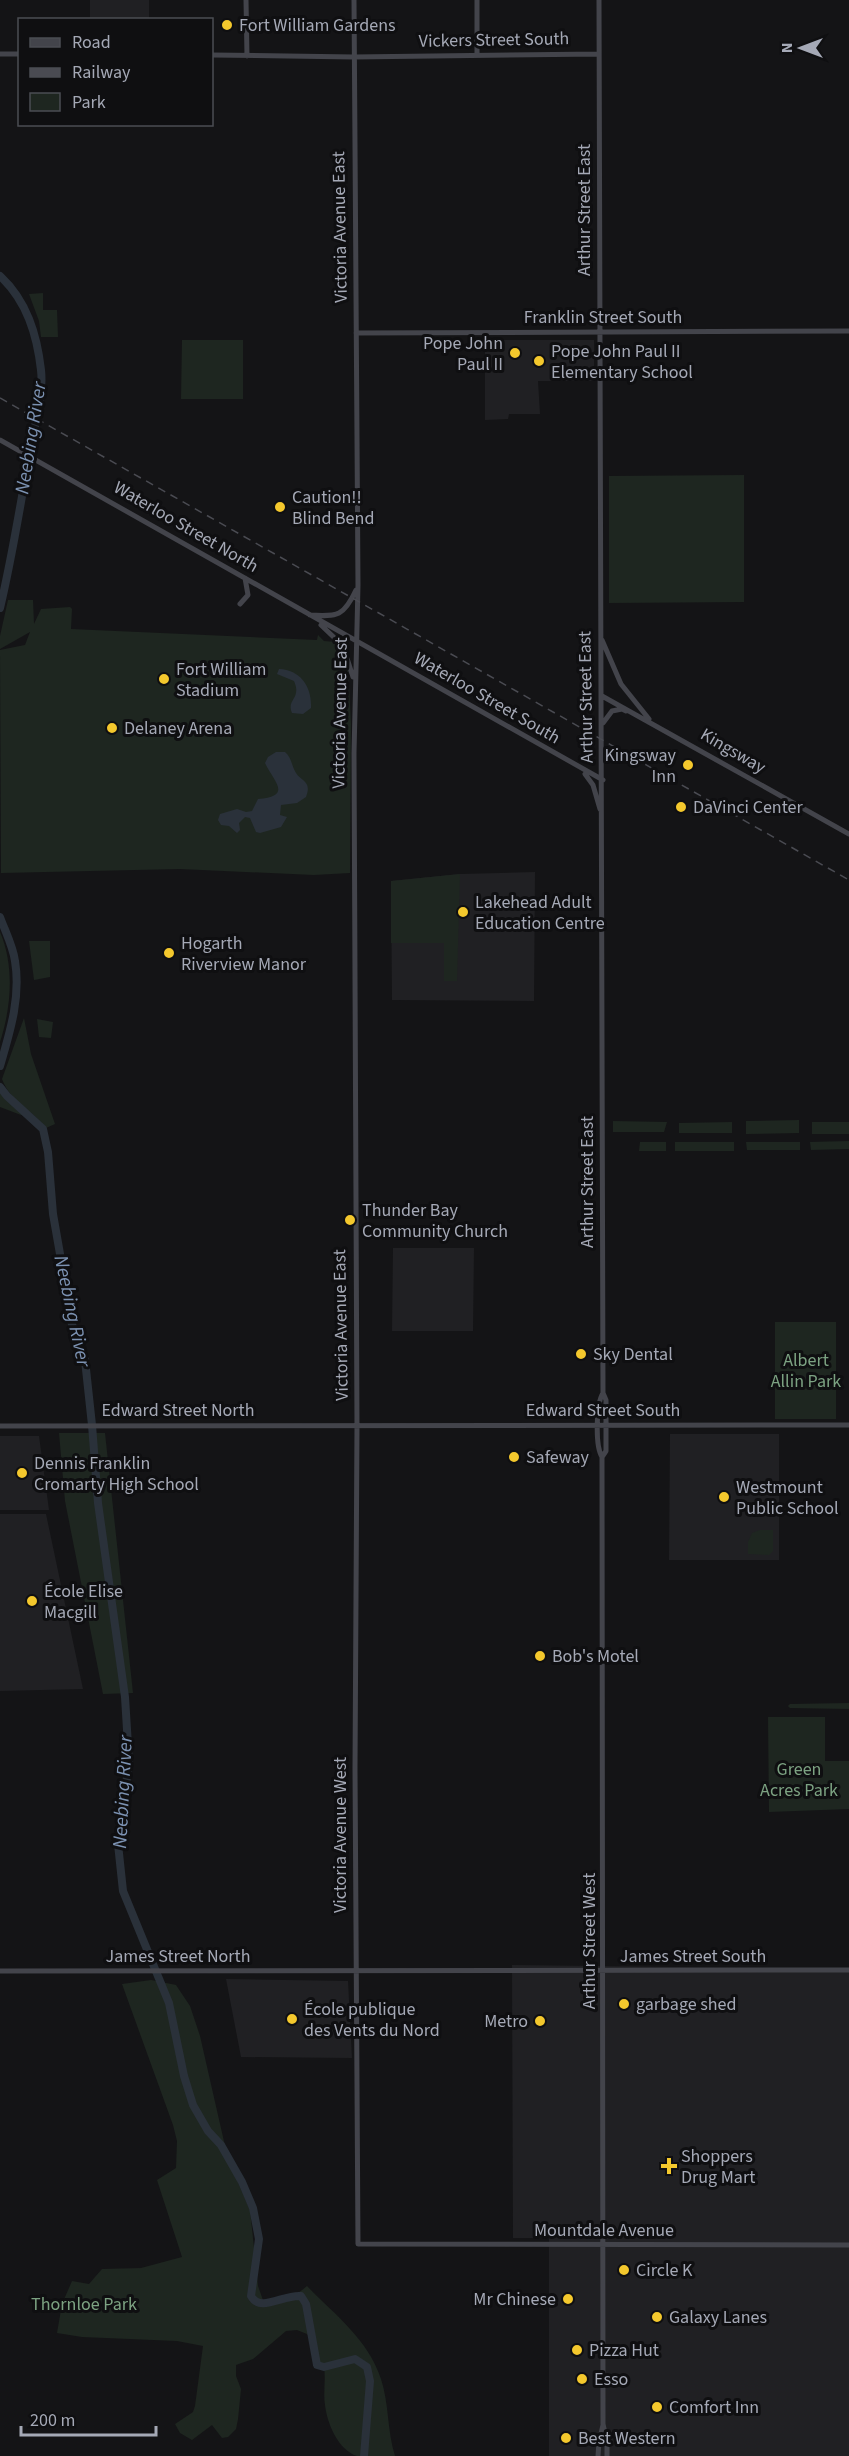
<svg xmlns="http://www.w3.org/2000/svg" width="849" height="2456" font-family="'Source Sans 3',sans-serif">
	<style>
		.built { fill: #202023 }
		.green { fill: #1e2620 }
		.water { fill: #2a313a }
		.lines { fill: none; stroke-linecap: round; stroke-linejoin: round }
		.river { stroke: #2a313a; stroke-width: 8 }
		.secondary { stroke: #43444b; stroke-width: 5 }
		.rail { stroke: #4a4b52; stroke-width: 1.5; stroke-dasharray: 8 6; stroke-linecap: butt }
		.poi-dot { fill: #f4c82d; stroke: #0f0f11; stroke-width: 2 }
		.labels { text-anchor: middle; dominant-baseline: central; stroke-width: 6; stroke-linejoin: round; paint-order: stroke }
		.poi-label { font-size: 18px; fill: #a5a9b6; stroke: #0f0f11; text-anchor: start }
		.street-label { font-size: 18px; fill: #a5a9b6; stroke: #0f0f11 }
		.park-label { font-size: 18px; fill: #7ca282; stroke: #0f0f11 }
		.water-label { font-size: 20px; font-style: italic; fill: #7c92b2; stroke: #0f0f11 }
	</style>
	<rect width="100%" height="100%" fill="#141416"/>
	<path class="built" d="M90 0H149V19H90Z
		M485 340H594V381H538L540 414H509L508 419 485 420Z
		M535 872 534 1001 392 1000 391 881 460 874Z
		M393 1248H474L473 1331H392Z
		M670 1434H779V1560H669Z
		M0 1436H39L49 1510H0Z
		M0 1514H46L83 1689 0 1691Z
		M512 1965 849 1969V2456H549V2238H513Z
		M226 1979 348 1981 352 2058 241 2057Z"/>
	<path class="green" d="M43 293V310H57L58 337H41L39 321 29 294Z
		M182 340H243V399H181Z
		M744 475V602L609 603V476Z
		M8 600H33L34 624 41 609 70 607 72 609 71 629 317 640 318 635 324 641 347 643 351 724 350 873 314 875 180 869 1 873 0 650 25 645 30 632 0 649V636Z
		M460 874 457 981H444V943H391V881Z
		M0 932C15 967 11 1008 0 1042Z
		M29 941H50V977L34 980Z
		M24 1018 31 1054 55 1124 46 1128C32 1110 10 1101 2 1079Z
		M37 1019 53 1022 51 1038 39 1037Z
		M0 1087 7 1096 28 1116 21 1115 0 1107Z
		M799 1120V1133L746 1134V1121Z
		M613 1121 667 1122 664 1132H613Z
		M732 1122V1133H679V1123Z
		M812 1122H849V1134H812Z
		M849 1141V1149L811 1150 810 1142Z
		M640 1142H666V1151H639Z
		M675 1142H734V1151H675Z
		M746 1142H800V1150H747Z
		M775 1322H836V1419H775Z
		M59 1433H105L133 1693 103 1694 65 1501Z
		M760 1530H773V1551L769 1555 748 1554V1542L752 1533Z
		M849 1703V1709L790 1708 788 1706 790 1704Z
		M768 1717H825V1761H849V1809L769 1812Z
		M151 1980 176 1985 190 2006 200 2036 228 2159 250 2210 258 2286 264 2303C281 2304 294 2297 307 2286 335 2315 368 2339 381 2379 389 2403 387 2430 395 2456 384 2456 367 2456 357 2456 338 2450 327 2423 325 2405 323 2393 326 2381 324 2367H315L311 2339 307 2334 297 2330 286 2331 253 2359 236 2365V2376L241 2389 238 2419 236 2429 228 2437 222 2438 212 2425 192 2440 180 2433 175 2424 193 2412 195 2406 203 2346 177 2341 82 2337 57 2333 62 2304 72 2281 89 2284 102 2269 141 2268 182 2257 157 2180 176 2168 177 2141 173 2125 122 1984Z"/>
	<path class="water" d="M279 669C301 670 312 687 311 708L303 714 292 713C286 699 302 699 294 681L277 674Z
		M276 752H285C292 758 291 765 296 773 302 782 312 781 306 797L297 803 281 805 280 815 287 817 281 827 260 833 256 832 250 818 245 817 239 823 240 830 237 833 229 826 221 825 218 820 220 814 237 809 246 812 252 811 258 799C293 796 274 782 265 763L268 757Z"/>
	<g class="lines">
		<path class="river" d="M0 276C27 301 37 335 41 370 44 396 33 430 29 456 20 507 12 558 0 608
			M0 917C5 931 13 946 15 961 21 997 10 1032 0 1066
			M0 1087 7 1096 43 1129 48 1152 53 1214 63 1271 64 1293 69 1316 85 1360 92 1425 98 1503 125 1697 129 1762 118 1844 123 1891 169 2003 184 2076 193 2105 208 2131 221 2145 242 2182 253 2208 259 2239 251 2296C260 2313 284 2294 301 2296L306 2304 317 2365 324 2367 355 2359 367 2367 370 2381 364 2456"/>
		<path class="secondary" d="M246 0 247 56
			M354 0 358 585 354 753 357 1426 355 1769 358 2244 849 2245
			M477 0V55
			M599 0 603 1393 606 1400V1451L602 1457
			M0 54H20
			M212 55 354 57 599 54
			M356 333 849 331
			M0 440 603 780
			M240 604 248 595 245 578
			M310 615C338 617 344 616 356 590
			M321 625 343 646 353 677
			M602 640 621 684 649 719
			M602 696 849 834
			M603 723 612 711 622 709 626 711
			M585 774 593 785 600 809
			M603 1393C596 1404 595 1446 602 1457L603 2424 607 2442V2456
			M0 1426 849 1425
			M0 1971 849 1970
			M598 2456 599 2442 603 2425"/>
		<path class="rail" d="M0 398 849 880"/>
	</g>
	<g class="poi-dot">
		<circle cx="227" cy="25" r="6"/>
		<circle cx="515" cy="353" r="6"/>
		<circle cx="539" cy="361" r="6"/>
		<circle cx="280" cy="507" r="6"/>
		<circle cx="164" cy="679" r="6"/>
		<circle cx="112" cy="728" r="6"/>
		<circle cx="688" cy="765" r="6"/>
		<circle cx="681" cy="807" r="6"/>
		<circle cx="463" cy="912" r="6"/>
		<circle cx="169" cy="953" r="6"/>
		<circle cx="350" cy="1220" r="6"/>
		<circle cx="581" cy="1354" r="6"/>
		<circle cx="514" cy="1457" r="6"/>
		<circle cx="22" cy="1473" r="6"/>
		<circle cx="724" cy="1497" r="6"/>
		<circle cx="32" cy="1601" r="6"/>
		<circle cx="540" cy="1656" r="6"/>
		<circle cx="624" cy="2004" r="6"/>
		<circle cx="292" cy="2019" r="6"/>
		<circle cx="540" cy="2021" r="6"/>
		<path d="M666 2157h6v6h6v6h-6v6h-6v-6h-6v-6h6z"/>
		<circle cx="624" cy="2270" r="6"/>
		<circle cx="568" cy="2299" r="6"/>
		<circle cx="657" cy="2317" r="6"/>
		<circle cx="577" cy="2350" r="6"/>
		<circle cx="582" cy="2379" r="6"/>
		<circle cx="657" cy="2407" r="6"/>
		<circle cx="566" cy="2438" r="6"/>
	</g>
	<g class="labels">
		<g class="poi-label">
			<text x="239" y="25">Fort William Gardens</text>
			<text x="503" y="343" text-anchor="end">Pope John<tspan x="503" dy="21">Paul II</tspan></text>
			<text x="551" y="351">Pope John Paul II<tspan x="551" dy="21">Elementary School</tspan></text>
			<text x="292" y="497">Caution!!<tspan x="292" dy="21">Blind Bend</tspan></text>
			<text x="176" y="669">Fort William<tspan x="176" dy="21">Stadium</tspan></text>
			<text x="124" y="728">Delaney Arena</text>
			<text x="676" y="755" text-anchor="end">Kingsway<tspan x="676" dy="21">Inn</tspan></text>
			<text x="693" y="807">DaVinci Center</text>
			<text x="475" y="902">Lakehead Adult<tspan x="475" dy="21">Education Centre</tspan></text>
			<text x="181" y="943">Hogarth<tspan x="181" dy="21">Riverview Manor</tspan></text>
			<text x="362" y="1210">Thunder Bay<tspan x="362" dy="21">Community Church</tspan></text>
			<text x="593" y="1354">Sky Dental</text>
			<text x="526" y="1457">Safeway</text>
			<text x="34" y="1463">Dennis Franklin<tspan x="34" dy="21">Cromarty High School</tspan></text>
			<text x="736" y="1487">Westmount<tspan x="736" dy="21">Public School</tspan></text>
			<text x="44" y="1591">École Elise<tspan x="44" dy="21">Macgill</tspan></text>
			<text x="552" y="1656">Bob's Motel</text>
			<text x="636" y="2004">garbage shed</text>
			<text x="304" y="2009">École publique<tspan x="304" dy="21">des Vents du Nord</tspan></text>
			<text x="528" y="2021" text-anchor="end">Metro</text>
			<text x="681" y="2156">Shoppers<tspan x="681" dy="21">Drug Mart</tspan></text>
			<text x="636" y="2270">Circle K</text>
			<text x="556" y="2299" text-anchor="end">Mr Chinese</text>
			<text x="669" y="2317">Galaxy Lanes</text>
			<text x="589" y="2350">Pizza Hut</text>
			<text x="594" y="2379">Esso</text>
			<text x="669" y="2407">Comfort Inn</text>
			<text x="578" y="2438">Best Western</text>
		</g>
		<g class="street-label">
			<text transform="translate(494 40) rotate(-1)">Vickers Street South</text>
			<text transform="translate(584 210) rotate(-90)">Arthur Street East</text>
			<text transform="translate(340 227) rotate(-91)">Victoria Avenue East</text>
			<text x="603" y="317">Franklin Street South</text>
			<text transform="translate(186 527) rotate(30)">Waterloo Street North</text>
			<text transform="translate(586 697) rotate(-91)">Arthur Street East</text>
			<text transform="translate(487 698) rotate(30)">Waterloo Street South</text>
			<text transform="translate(340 713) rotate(-89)">Victoria Avenue East</text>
			<text transform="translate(733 751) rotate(30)">Kingsway</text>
			<text transform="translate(587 1182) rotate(-90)">Arthur Street East</text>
			<text transform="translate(341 1325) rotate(-91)">Victoria Avenue East</text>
			<text x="178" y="1410">Edward Street North</text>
			<text x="603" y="1410">Edward Street South</text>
			<text transform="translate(340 1835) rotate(-90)">Victoria Avenue West</text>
			<text transform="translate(589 1941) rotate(-90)">Arthur Street West</text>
			<text x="178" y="1956">James Street North</text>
			<text x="693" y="1956">James Street South</text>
			<text x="604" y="2230">Mountdale Avenue</text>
		</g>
		<g class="park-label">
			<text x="806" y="1360">Albert<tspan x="806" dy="21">Allin Park</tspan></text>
			<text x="799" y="1769">Green<tspan x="799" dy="21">Acres Park</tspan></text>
			<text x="84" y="2304">Thornloe Park</text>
		</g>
		<g class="water-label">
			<text transform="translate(31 438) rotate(-81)">Neebing River</text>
			<text transform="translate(72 1311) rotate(78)">Neebing River</text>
			<text transform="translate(123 1792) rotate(-87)">Neebing River</text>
		</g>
	</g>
	<rect x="18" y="18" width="195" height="108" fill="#0f0f11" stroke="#4b4d53" stroke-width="1.5"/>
	<rect x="30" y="38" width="30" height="9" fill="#43444b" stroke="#4b4d53" stroke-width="1.5"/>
	<text x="72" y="48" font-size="18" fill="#a5a9b6">Road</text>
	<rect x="30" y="68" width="30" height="9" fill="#4a4b52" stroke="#4b4d53" stroke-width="1.5"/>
	<text x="72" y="78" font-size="18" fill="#a5a9b6">Railway</text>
	<rect x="30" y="93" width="30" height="18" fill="#1e2620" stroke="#4b4d53" stroke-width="1.5"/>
	<text x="72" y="108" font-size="18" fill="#a5a9b6">Park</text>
	<g transform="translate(801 48) rotate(270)" stroke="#0f0f11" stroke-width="4.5" paint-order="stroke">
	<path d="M0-4.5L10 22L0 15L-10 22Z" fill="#a5a9b6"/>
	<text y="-9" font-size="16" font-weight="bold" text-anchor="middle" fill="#a5a9b6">N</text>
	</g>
	<path d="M21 2426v9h135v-9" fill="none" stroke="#a5a9b6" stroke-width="3"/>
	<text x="30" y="2426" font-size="18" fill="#a5a9b6" stroke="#0f0f11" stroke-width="4.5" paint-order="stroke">200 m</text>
</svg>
